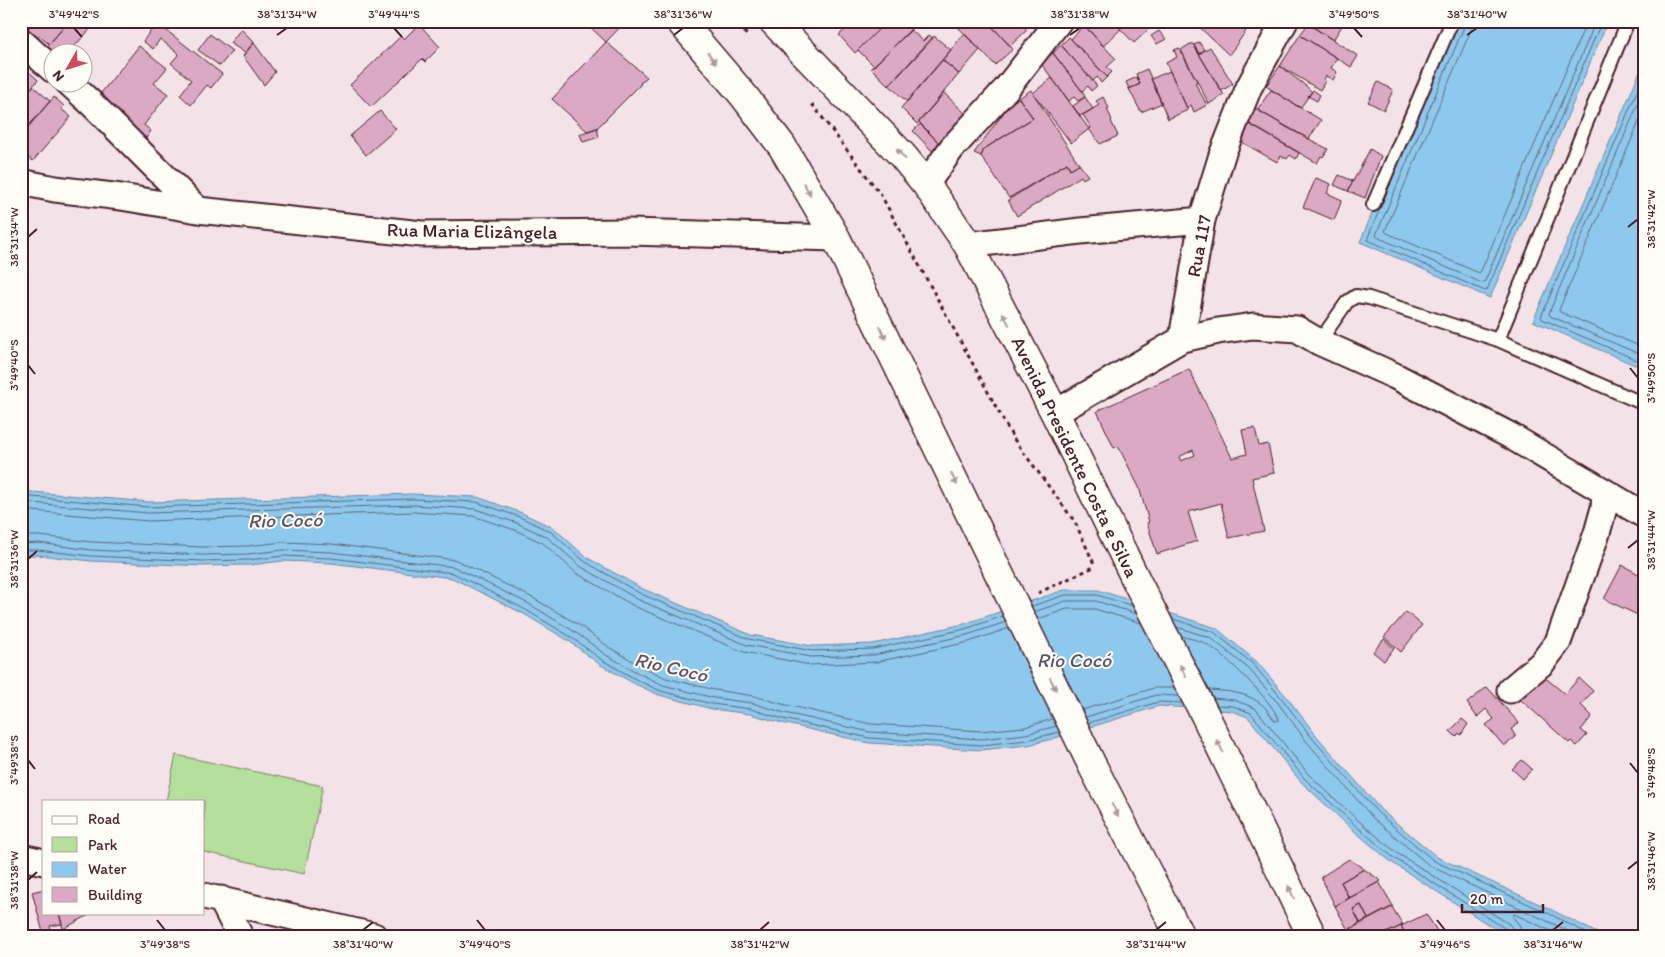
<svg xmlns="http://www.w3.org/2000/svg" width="1665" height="957" font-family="Itim,sans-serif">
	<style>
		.green { fill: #b4df9c; stroke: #7f7f64 }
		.water { fill: #8cc9ec; stroke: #72859f }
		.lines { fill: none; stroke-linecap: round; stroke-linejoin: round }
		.shore { stroke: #646378; stroke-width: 1 }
		.building { fill: #dca9c4; stroke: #4a1f2b; fill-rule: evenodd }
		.service-casing { stroke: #4a1f2b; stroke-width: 16 }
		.minor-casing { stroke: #4a1f2b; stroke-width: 29 }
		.primary-casing { stroke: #4a1f2b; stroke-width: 31 }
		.path { stroke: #4a1f2b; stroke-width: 3; stroke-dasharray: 4 4; stroke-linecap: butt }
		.service { stroke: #fdfcf7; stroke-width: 12 }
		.minor { stroke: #fdfcf7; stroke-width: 25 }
		.primary { stroke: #fdfcf7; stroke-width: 28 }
		.oneway { fill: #ac999b }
		.ticks { fill: none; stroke: #4a1f2b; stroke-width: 2 }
		.labels { text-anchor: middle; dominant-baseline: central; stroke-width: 4; stroke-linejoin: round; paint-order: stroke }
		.street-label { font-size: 19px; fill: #4a1f2b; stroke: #fdfcf7 }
		.water-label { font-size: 20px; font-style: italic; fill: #5e5265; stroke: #fdfcf7 }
		.neatline { fill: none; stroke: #4a1f2b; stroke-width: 2 }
		.ticks-label { font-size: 12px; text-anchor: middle; fill: #4a1f2b }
	</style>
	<rect width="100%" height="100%" fill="#f3e3e8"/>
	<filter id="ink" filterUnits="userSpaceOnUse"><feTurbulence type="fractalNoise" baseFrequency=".02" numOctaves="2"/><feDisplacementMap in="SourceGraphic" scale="10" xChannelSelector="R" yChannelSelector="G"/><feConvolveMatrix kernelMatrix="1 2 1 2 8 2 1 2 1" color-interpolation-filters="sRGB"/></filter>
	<g filter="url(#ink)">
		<path class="green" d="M176 755 323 786 304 874 204 852V801H166Z"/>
		<path class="water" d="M1454 21H1608L1490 298 1360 242Z
			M1644 62V369L1533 321Z
			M21 491 149 502 413 494 477 497 522 513 554 528 586 557 643 589 751 635 812 646 873 644 964 624 1064 590H1098L1216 628 1256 661 1286 696 1316 735 1381 810 1437 857 1550 909 1603 936H1506L1391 862 1353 830 1301 782 1248 717 1232 711 1159 706 1052 739 1028 745 981 750 869 743 782 723 750 714 712 709 659 695 635 684 599 664 569 641 524 614 452 578 331 563 283 561 249 565 203 566 91 561 38 555H21Z"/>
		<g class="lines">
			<path class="shore" d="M1465 21 1464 27 1376 235 1377 237 1482 283 1485 281 1596 21
				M1472 21 1471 30 1385 231 1387 233 1479 273 1481 271 1587 21
				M1644 75 1541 317 1542 319 1644 363
				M1644 90 1549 313 1550 316 1644 356
				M1644 110 1559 310 1560 312 1644 348
				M1391 183 1368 237V240L1485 291 1487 290 1602 21
				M21 496 148 507 413 499 476 502 520 517 551 532 584 561 641 594 749 639 812 651 873 649 965 629 1003 616
				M21 502 148 513 413 505 475 509 517 523 547 537 580 566 639 600 747 645 811 657 874 655 967 635 1006 622
				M21 510 148 521 413 512 473 516 515 530 543 543 576 573 636 607 744 652 810 665 876 662 969 642 1009 628
				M21 536H40L92 542 203 547 247 546 283 542 332 544 456 560 533 598 579 625 610 648 643 667 666 678 715 690 754 696 786 705 871 724 981 731 1025 727 1053 719
				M21 544 39 543 91 550 203 555 248 554 283 550 331 552 454 567 529 604 575 632 606 655 640 674 663 685 714 698 752 703 785 713 870 732 981 739 1026 734 1057 726
				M21 550H38L91 556 203 561 248 560 283 556 331 558 453 573 526 610 571 637 602 660 637 680 661 691 712 704 751 709 783 719 869 738 981 745 1027 740 1059 732
				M1032 606 1065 595H1097L1133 606
				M1034 612 1066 601H1096L1137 614
				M1038 619 1067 609H1095L1141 623
				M1173 619 1214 632 1253 664 1282 699 1312 738 1378 813 1434 861 1548 913 1592 936
				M1177 627 1211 638 1249 669 1278 703 1307 742 1373 818 1430 866 1579 936
				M1182 636C1190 639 1200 640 1208 645 1223 653 1275 704 1279 720L1275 721C1270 715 1266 707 1260 703 1245 692 1226 691 1209 690
				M1213 698 1234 700 1255 708 1309 775 1360 822 1397 853 1509 924 1513 929 1515 936
				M1217 705 1233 706 1251 713 1305 779 1356 826 1394 858 1506 929 1508 936
				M1082 710 1154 688H1175
				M1086 717 1156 695 1179 696
				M1088 723 1158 702 1182 703
				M1522 936 1520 926 1513 917 1514 914 1562 936"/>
		</g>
		<path class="building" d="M21 21H34L27 30 21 25Z
			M34 21H69L49 44 38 35 33 41 24 33Z
			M69 21H92L95 24 69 52H52V57L44 50Z
			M584 21H621L624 23 606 42Z
			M855 21H887L855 53 839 35Z
			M887 21H919L874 66 858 50Z
			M959 21H987L1013 49 995 65 955 24Z
			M987 21H1019L1027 30 1010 46Z
			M1088 21H1113L1121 29 1103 46 1084 25Z
			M1113 21H1146L1151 27 1134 43Z
			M1193 21H1229L1246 31 1229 55Z
			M1311 21H1345L1333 40 1309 24Z
			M157 23 222 74 211 88 207 85 191 105 180 95 191 80 171 63 179 54 160 39 153 49 143 41Z
			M419 24 440 47 425 62 422 59 371 107 350 85 401 36 404 39Z
			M1308 24 1358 56 1351 67 1300 35Z
			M1084 25 1116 59 1107 67 1112 72 1107 77 1071 39Z
			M241 29 254 42 245 53 230 43Z
			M911 30 923 41 929 35 933 38 889 86 871 68Z
			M1159 31 1166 39 1157 44 1151 36Z
			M210 34 232 51 220 66 198 50Z
			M964 34 980 50 959 74 942 60Z
			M1300 35 1337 58 1331 68 1337 72 1333 80 1326 76 1324 79 1325 81 1320 90 1280 66Z
			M934 36 951 50 907 102 889 85Z
			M1069 37 1107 77 1101 83 1097 77 1093 81 1061 45Z
			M606 42 647 77 640 83 641 84 597 128 587 131 552 99Z
			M1199 42 1204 50 1199 54 1194 45Z
			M254 43 275 72 264 85 243 56Z
			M1190 44H1193L1224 95 1209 104 1181 50Z
			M1061 45 1097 86 1091 91 1088 86 1082 91 1053 53Z
			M139 46 167 68 154 83 168 94 144 125 151 131 146 138 97 98Z
			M1210 47 1233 84 1221 91 1199 54Z
			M1179 48 1197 81 1195 83 1207 105 1194 112 1191 105 1187 108 1166 63 1177 57 1174 50Z
			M1053 53 1082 91 1085 97 1078 101 1074 97 1069 101 1040 62Z
			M942 60 959 74 917 124 901 108Z
			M1280 66 1306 86 1312 92 1300 108 1266 86Z
			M1147 69 1162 103 1141 112 1129 89 1140 84 1136 74Z
			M28 71 38 80 21 100V76L23 78Z
			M1170 71 1188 110 1168 119 1151 79Z
			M1137 77 1140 84 1129 89 1126 82Z
			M1052 78 1089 129 1071 143 1033 93Z
			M1378 82 1393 90 1384 110 1368 102Z
			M33 86 50 101 21 135V100Z
			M1031 90 1079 164 1070 169 1067 163 1009 198 981 156 984 149 1033 118 1019 98Z
			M1271 90 1321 120 1309 139 1257 110Z
			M1313 90 1320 95 1317 101 1308 96Z
			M944 93 969 117 942 146 919 122Z
			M54 97 64 106 61 109 71 117 33 161 21 151V135Z
			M1085 97 1093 109 1080 116 1073 106Z
			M1103 97 1109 108 1107 109 1112 120 1111 121 1118 136 1100 144 1089 129 1091 128 1089 124 1083 115 1099 105 1096 101Z
			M1019 98 1033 118 984 149 981 156 974 153 1010 104Z
			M1252 106 1286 127 1328 149 1323 157 1321 156 1317 163 1243 120Z
			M380 111 396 129 366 155 350 136Z
			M1247 123 1299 153 1296 159 1290 155 1287 159 1281 156 1277 162 1238 140Z
			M920 124 942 146 935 154 913 131Z
			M597 128 599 137 583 142 580 134Z
			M1370 149 1381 156 1365 198 1348 191Z
			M1067 163 1070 169 1079 164 1088 176 1083 179 1081 176 1017 216 1008 200Z
			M1339 175 1353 181 1348 191 1334 185Z
			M1316 178 1331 184 1327 193 1342 200 1334 220 1303 207Z
			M1189 369 1232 458 1247 454 1242 430 1255 428 1259 446 1268 444 1274 473 1252 478 1264 531 1229 538 1221 503 1188 512 1197 541 1157 554 1147 523 1149 522 1139 487 1118 446 1114 448 1097 411ZM1193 450 1195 455 1181 461 1179 457Z
			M1622 565 1644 577 1639 587 1644 589V618L1604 599Z
			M1406 612 1422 625 1401 652 1384 637Z
			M1384 639 1394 648 1384 661 1373 652Z
			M1542 675 1565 694 1579 678 1593 691 1581 705 1592 716 1581 730 1587 735 1577 746 1571 741 1569 743 1520 699Z
			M1487 687 1519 723 1511 729 1516 737 1504 746 1486 725 1494 719 1486 709 1477 717 1467 703Z
			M1462 719 1468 724 1461 735 1459 733 1456 737 1450 731Z
			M1522 760 1532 769 1523 779 1512 769Z
			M1349 859 1364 869 1341 882 1349 898 1335 906 1321 877Z
			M1364 869 1381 881 1349 898 1341 882Z
			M1379 882 1393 906 1368 919 1361 905 1353 909 1360 923 1348 930 1335 906Z
			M44 889V913H59L62 924 50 926 52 934 50 936H44L32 892Z
			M1361 905 1368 919 1360 923 1353 909Z
			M1392 907 1403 925 1380 936H1345L1343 933Z
			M59 913H88L89 915 63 929Z
			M1426 914 1437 931 1426 936H1406L1401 926Z
			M1401 926 1406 936H1380Z"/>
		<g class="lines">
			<defs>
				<path id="service" d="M1373 205 1452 21
					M1498 340 1628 21
					M1319 342 1347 302 1356 296 1369 298 1498 340 1644 404"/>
				<path id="minor" d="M21 41 52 69
					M68 82 92 104 198 210
					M21 182 55 189 121 197 198 210 422 234 629 232 836 238
					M926 184 952 148 1006 89 1059 21
					M968 245 1080 231 1202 220
					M1182 339 1218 331 1253 326 1297 329 1319 342 1395 376 1509 435 1644 515
					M1055 413 1182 339 1202 220 1222 155 1249 87 1285 21
					M1510 690 1542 663 1558 642 1597 533 1604 508 1605 493
					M21 857 44 862
					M204 896 374 936
					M221 899 240 936"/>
				<path id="primary" d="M680 21 744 96 782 146 836 238 1093 767 1180 936
					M773 21 902 155 926 184 968 245 1055 413 1137 582 1205 715 1312 936"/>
			</defs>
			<use href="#service" class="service-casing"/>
			<use href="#minor" class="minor-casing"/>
			<use href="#primary" class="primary-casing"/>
			<path class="path" d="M732 21 748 36
				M812 104 881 195 1013 438 1075 522 1095 566
				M1038 593 1096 566"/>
			<use href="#service" class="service"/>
			<use href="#minor" class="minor"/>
			<use href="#primary" class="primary"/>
		</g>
		<defs><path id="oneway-solid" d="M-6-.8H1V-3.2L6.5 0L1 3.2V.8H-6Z" transform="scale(1.25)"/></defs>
		<g class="oneway">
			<use href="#oneway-solid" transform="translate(712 58) rotate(51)"/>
			<use href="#oneway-solid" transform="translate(901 154) rotate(-132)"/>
			<use href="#oneway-solid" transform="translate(807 189) rotate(59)"/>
			<use href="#oneway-solid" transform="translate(1006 319) rotate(-118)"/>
			<use href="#oneway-solid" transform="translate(883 333) rotate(64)"/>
			<use href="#oneway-solid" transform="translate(954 479) rotate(64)"/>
			<use href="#oneway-solid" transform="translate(1183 671) rotate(-116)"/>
			<use href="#oneway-solid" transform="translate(1053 684) rotate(64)"/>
			<use href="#oneway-solid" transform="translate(1220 746) rotate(-116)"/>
			<use href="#oneway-solid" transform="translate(1115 810) rotate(62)"/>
			<use href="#oneway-solid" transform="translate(1291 892) rotate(-116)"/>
		</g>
	</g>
	<path class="ticks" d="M74 28 82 37M394 28 402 37M1354 28 1362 37M277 35 287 28M674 35 683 28M1070 35 1080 28M1467 35 1477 28M1628 227 1638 219M28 237 37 229M28 365 35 374M1630 368 1638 378M1628 548 1638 540M28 559 37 551M28 760 35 769M1630 763 1638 773M1628 869 1638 861M28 880 37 872M157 920 165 930M477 920 485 930M1437 920 1445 930M363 930 373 922M760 930 769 922M1156 930 1166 922M1553 930 1563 922"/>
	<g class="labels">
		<g class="street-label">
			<text transform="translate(472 231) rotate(1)">Rua Maria Elizângela</text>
			<text transform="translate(1199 246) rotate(-79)">Rua 117</text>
			<text transform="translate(1075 457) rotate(64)">Avenida Presidente Costa e Silva</text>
		</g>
		<g class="water-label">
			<text transform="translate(285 520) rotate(-1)">Rio Cocó</text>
			<text x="1074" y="660">Rio Cocó</text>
			<text transform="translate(671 667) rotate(13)">Rio Cocó</text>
		</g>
	</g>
	<rect width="1665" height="957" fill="none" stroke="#fdfcf7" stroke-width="55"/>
	<rect x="42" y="800" width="162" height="115" fill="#fdfcf7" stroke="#b5a4a5"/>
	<rect x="52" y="816" width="25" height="8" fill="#fdfcf7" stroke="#b5a4a5"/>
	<text x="88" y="824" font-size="15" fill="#4a1f2b">Road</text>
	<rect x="52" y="837" width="25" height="15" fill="#b4df9c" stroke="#b5a4a5"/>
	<text x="88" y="850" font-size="15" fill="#4a1f2b">Park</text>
	<rect x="52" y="862" width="25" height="15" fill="#8cc9ec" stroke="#b5a4a5"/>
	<text x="88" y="874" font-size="15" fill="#4a1f2b">Water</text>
	<rect x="52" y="887" width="25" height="15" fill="#dca9c4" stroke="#b5a4a5"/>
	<text x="88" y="900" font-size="15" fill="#4a1f2b">Building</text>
	<g transform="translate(68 68) rotate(231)"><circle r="24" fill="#fdfcf7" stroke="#b5a4a5"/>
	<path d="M0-4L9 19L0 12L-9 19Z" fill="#d1495b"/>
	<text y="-8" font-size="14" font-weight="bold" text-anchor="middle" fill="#4a1f2b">N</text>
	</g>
	<path d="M1462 904v8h81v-8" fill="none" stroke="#4a1f2b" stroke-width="2.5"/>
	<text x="1470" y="904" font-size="15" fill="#4a1f2b" stroke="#fdfcf7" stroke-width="4" paint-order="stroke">20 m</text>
	<rect x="28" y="28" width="1610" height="902" class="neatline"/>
	<g class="ticks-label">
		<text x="74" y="18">3°49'42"S</text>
		<text x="287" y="18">38°31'34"W</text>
		<text x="394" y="18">3°49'44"S</text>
		<text x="683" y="18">38°31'36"W</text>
		<text x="1080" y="18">38°31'38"W</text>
		<text x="1354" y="18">3°49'50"S</text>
		<text x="1477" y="18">38°31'40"W</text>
		<text transform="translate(1651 219) rotate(-90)" y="4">38°31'42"W</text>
		<text transform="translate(14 237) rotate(-90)" y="4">38°31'34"W</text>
		<text transform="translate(14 365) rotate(-90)" y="4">3°49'40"S</text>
		<text transform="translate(1651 378) rotate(-90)" y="4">3°49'50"S</text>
		<text transform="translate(1651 540) rotate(-90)" y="4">38°31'44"W</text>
		<text transform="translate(14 559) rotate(-90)" y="4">38°31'36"W</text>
		<text transform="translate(14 760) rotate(-90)" y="4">3°49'38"S</text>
		<text transform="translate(1651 773) rotate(-90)" y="4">3°49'48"S</text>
		<text transform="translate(1651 861) rotate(-90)" y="4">38°31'46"W</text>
		<text transform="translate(14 880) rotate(-90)" y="4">38°31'38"W</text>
		<text x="165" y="948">3°49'38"S</text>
		<text x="363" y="948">38°31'40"W</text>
		<text x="485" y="948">3°49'40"S</text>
		<text x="760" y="948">38°31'42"W</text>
		<text x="1156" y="948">38°31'44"W</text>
		<text x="1445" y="948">3°49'46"S</text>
		<text x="1553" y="948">38°31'46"W</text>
	</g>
</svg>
